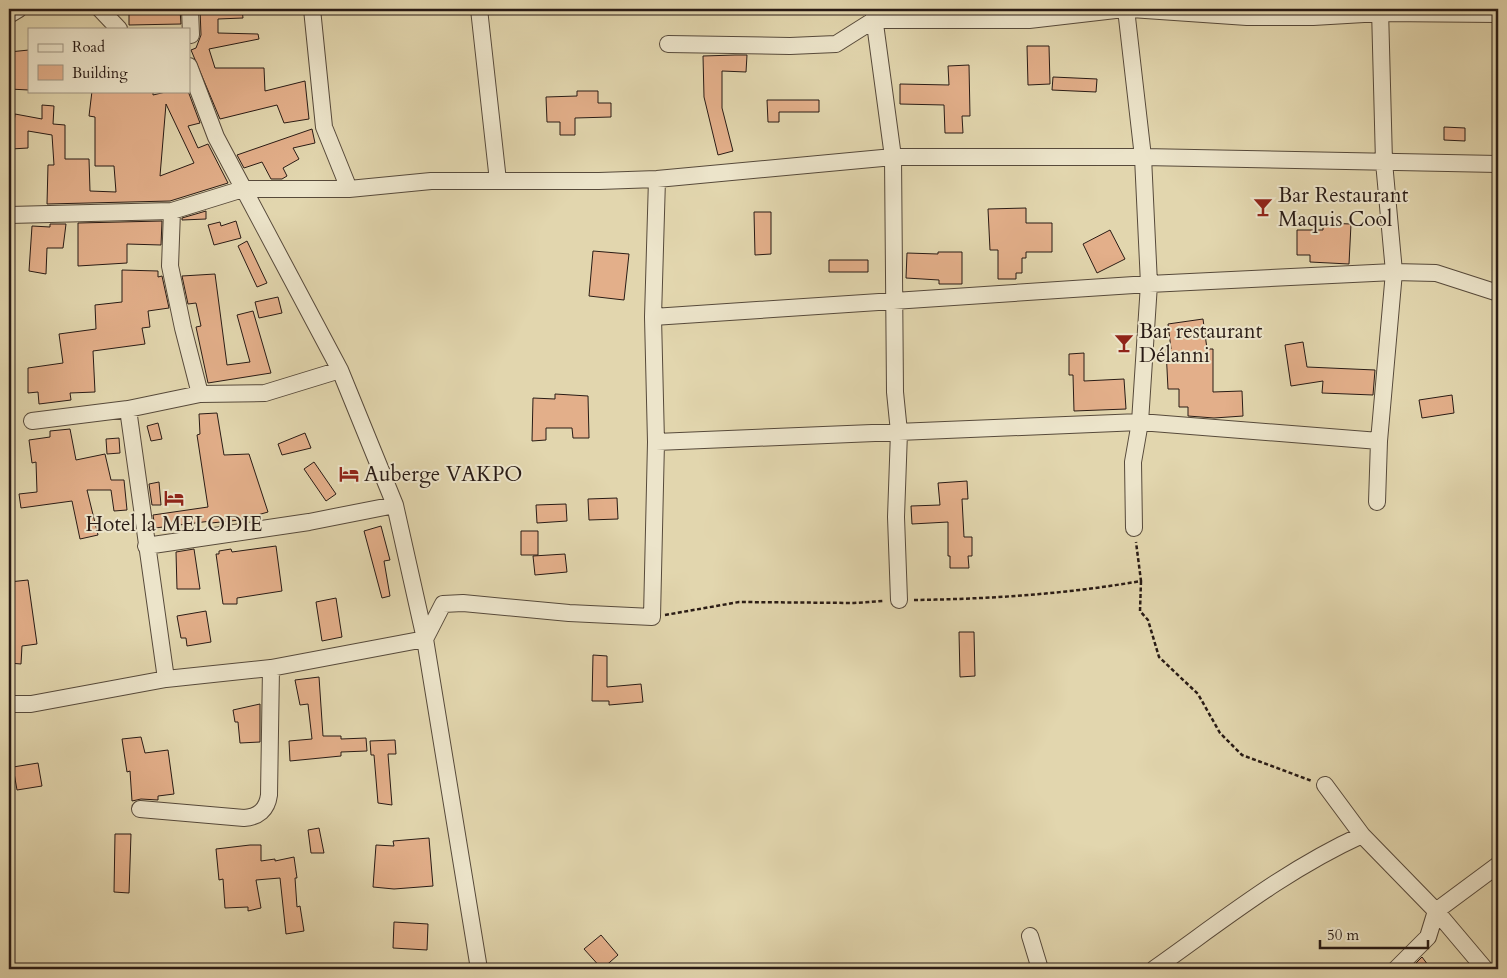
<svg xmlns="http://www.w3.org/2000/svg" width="1507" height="978" font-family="Cardo,serif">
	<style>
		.building { fill: #e3af8a; stroke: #291b15; fill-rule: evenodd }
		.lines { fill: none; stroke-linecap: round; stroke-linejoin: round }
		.minor-casing { stroke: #574a3b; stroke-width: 18 }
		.path { stroke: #291b15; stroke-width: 2.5; stroke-dasharray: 4 2.5; stroke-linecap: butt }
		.minor { stroke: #ece4ca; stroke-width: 16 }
		.labels { text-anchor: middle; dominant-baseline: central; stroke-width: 4; stroke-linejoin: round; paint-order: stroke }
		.poi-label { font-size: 21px; fill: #291b15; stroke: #ece4ca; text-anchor: start }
	</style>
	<rect width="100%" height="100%" fill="#e2d6ae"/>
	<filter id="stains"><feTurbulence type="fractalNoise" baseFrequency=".004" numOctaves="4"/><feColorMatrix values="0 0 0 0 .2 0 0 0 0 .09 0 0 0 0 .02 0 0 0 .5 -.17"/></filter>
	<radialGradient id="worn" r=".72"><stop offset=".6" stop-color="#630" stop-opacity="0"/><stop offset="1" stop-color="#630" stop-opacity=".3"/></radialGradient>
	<path class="building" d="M143 9 180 10 181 24 129 25V13H143Z
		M200 9H242L243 18 218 19V33L258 34 259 39 209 49 215 68H264L265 91 305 81 309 119 284 123 277 105 220 119 191 50 196 48 201 35Z
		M1027 46H1049L1050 84 1028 85Z
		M29 50V90L9 89V52Z
		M735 55H747L746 72 722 71V108L733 151 718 155 704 97 703 56Z
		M969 65 970 116H962L963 133H945L944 105 900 104V84L949 85 948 66Z
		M1053 77 1097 79 1096 92 1052 90Z
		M92 91H153V95L170 91H188L200 123 188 126 198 148 208 144 228 183 170 201 47 204 48 165H54L52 135 28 131V148L11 149 15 114 42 119V105L54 106 53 124 65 125V159H89L90 191 116 192 114 166H95V117L89 116ZM166 104 194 163 160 176Z
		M577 91H598V103H611V117L575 118V135H560V122H547L546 97 577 96Z
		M767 100H819V112H779V122H768Z
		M1444 127 1465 128V141L1444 140Z
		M312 129 315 143 293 148 299 159 283 168 287 176 282 179H271L262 162 244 168 237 155Z
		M1026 208V223H1052V252H1026V258H1022V273H1016V279H998V250H990L988 209Z
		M206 211V219L182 220V218Z
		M754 212H771V254L755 255Z
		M162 221 161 245 127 244V263L78 266V223Z
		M236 221 241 238 214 245 208 225 220 222 221 226Z
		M1323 223 1351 224 1349 264 1310 262V255H1297V230H1323Z
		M50 224H66L63 248H47L46 274 29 271 32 226 50 227Z
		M1110 230 1125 259 1097 273 1083 244Z
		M247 241 267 283 257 287 238 246Z
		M593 251 629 254 624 300 589 296Z
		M938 252H962V284H939V280L906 278 907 253 938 254Z
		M829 260H868V272H829Z
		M122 270 158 271V277L162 276 169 308 148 311 150 327 142 328 145 344 93 351 95 392 70 393 71 400 39 404 38 392 28 393V368L63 363 59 334 96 329 95 305 122 302Z
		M215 274 227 365 250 362 237 315 253 311 271 373 208 383 196 327 201 326 196 303 188 304 182 276Z
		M278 297 282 313 259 318 255 302Z
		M1203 319 1207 349H1213V392L1242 391 1243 416 1214 418 1188 416V407H1179V389H1168L1166 349H1171L1168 324Z
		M1303 342 1307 367 1375 370 1373 395 1322 393 1323 381 1291 386 1285 345Z
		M1084 353V381L1124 379 1126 409 1074 411 1073 375H1069V354Z
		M555 394 588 396 589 438H573L572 428H546V440L532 441 533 398 555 399Z
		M1452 395 1454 413 1422 418 1419 400Z
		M217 413 224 455 249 454 268 512 240 520 211 523V521L155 528 153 515 208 507 197 435 200 434 199 414Z
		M158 423 162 439 151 441 147 426Z
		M70 429 76 460 105 454 111 480H124L127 510 114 511 111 490H87L98 535 80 539 72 501 21 508 19 494 37 492 36 462 32 463 29 440 50 437V431Z
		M305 433 311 448 282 455 278 444Z
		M119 438 120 453 107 454 106 439Z
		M314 462 336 494 326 501 304 469Z
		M967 481 968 499H962L964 537H972V556H968L969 568H950V556H948V522L912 524 911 506 940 505 938 483Z
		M159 482 161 505H152L149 484Z
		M617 498 618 519 589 520 588 499Z
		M566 504 567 521 537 523 536 505Z
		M381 526 390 560 384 561 390 596 382 598 364 531Z
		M521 531H538V555H521Z
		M276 546 282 591 237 598V604H223L216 554H219V551L231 549 232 552Z
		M194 549 200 589H177L176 552Z
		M565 554 567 572 535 575 533 556Z
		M28 580 37 644 22 646 21 664 9 663V582Z
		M336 598 342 637 322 641 316 602Z
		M206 611 211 642 187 646 186 638H181L177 616Z
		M959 632H974L975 676 960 677Z
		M593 655 607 656V687L641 684 643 702 609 705V701H592Z
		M319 677 323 736H341V739L366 738 367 751 341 752V756L290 761 289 741 312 739 308 704 300 705 295 680Z
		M260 704V742L240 743 238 722H235L233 710Z
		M141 737 145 753 168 750 174 794 158 796V800L141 799 132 801 130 771 127 772 122 739Z
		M395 740 396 754H388L392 805 378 803 374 755H371L370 741Z
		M38 763 42 786 17 790 13 767Z
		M319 828 324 853H311L308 830Z
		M115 834H131L129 893 114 892Z
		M429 838 433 886 394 889 373 887 376 845 394 846 393 841Z
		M250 845H261V861L275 859V861L294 857 297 878H295L297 907 300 906 304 931 286 934 280 878 256 880 261 908 248 911V907L225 908 223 879 219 880 216 849Z
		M394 922 428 924 427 950 393 948Z
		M601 935 618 955 602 969 584 949Z
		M1422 957 1431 969H1410Z"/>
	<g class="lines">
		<defs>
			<path id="minor" d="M100 9 119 29
				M190 9 191 35
				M312 9 324 127 349 189
				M479 9 498 181
				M873 9 893 157 895 392 899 432 896 517 899 600
				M1126 9 1143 157 1149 284 1140 422 1133 462 1134 528
				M1131 9 1247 17H1313L1381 13 1498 14
				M9 15 19 9
				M668 44 790 46 836 44 874 20H1029L1124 9
				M189 66 216 137 340 370 395 505 425 639 479 969
				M172 211 170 266 183 328 200 394
				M9 215 172 211 243 189H349L431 181H599L657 179 893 157H1143L1498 164
				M653 317 1149 284 1394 272 1436 273 1498 293
				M128 409 166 679
				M32 421 128 409 200 394 265 393 340 370
				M656 442 1140 422 1379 441
				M1377 502 1379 441 1394 272 1384 162 1380 9
				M146 546 309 522 395 505
				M9 704H31L166 679 271 668 425 639 443 604 463 603 569 613 652 617 656 442 653 317 657 179
				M1325 785 1362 835 1436 911 1485 969
				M140 809 244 818C258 817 267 810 269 795L271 668
				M1030 936 1040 969
				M1154 969C1222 921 1285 870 1362 835
				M1396 969 1428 937 1436 911 1498 865"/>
		</defs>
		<use href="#minor" class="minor-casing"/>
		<path class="path" d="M1141 581 1140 611 1148 620 1159 657 1198 694 1220 733 1242 755 1312 781
			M914 600C990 599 1066 594 1141 581L1136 542
			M665 615 739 602 854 603 883 601"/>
		<use href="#minor" class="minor"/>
	</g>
	<defs>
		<symbol id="bar-bare" viewBox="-9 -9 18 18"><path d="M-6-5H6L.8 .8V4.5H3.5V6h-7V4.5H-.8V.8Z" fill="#8f2418" stroke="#ece4ca" stroke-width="2.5" paint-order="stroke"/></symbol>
		<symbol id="hotel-bare" viewBox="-9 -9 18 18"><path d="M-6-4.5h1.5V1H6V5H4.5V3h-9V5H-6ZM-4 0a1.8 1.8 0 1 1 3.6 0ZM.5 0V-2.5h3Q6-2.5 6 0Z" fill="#8f2418" stroke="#ece4ca" stroke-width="2.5" paint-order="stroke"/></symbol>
	</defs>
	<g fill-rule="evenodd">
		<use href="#bar-bare" x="1249" y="193" width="28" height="28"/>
		<use href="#bar-bare" x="1110" y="329" width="28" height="28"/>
		<use href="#hotel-bare" x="335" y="460" width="28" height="28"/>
		<use href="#hotel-bare" x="160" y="484" width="28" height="28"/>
	</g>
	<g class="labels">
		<g class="poi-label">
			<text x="1278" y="195">Bar Restaurant<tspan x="1278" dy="24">Maquis Cool</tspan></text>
			<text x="1139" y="331">Bar restaurant<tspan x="1139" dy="24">Délanni</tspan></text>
			<text x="364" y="474">Auberge VAKPO</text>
			<text x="174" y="524" text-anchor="middle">Hotel la MELODIE</text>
		</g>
	</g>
	<rect width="1507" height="978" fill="none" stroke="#e2d6ae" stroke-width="30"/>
	<rect x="10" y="10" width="1487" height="958" fill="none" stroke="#291b15" stroke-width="2.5"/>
	<rect x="15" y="15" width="1477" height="948" fill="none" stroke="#291b15"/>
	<rect x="28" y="28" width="162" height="65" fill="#ece4ca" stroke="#9e9482"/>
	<rect x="38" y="44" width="25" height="8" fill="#ece4ca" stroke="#9e9482"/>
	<text x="72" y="52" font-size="15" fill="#291b15">Road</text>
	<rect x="38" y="65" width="25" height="15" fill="#e3af8a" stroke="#9e9482"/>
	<text x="72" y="78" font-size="15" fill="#291b15">Building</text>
	<path d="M1320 940v8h108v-8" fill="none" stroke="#291b15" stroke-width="2.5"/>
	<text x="1327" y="940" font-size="15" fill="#291b15" stroke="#ece4ca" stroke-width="4" paint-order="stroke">50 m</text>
	<rect width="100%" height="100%" filter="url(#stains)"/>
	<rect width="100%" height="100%" fill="url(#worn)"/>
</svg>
